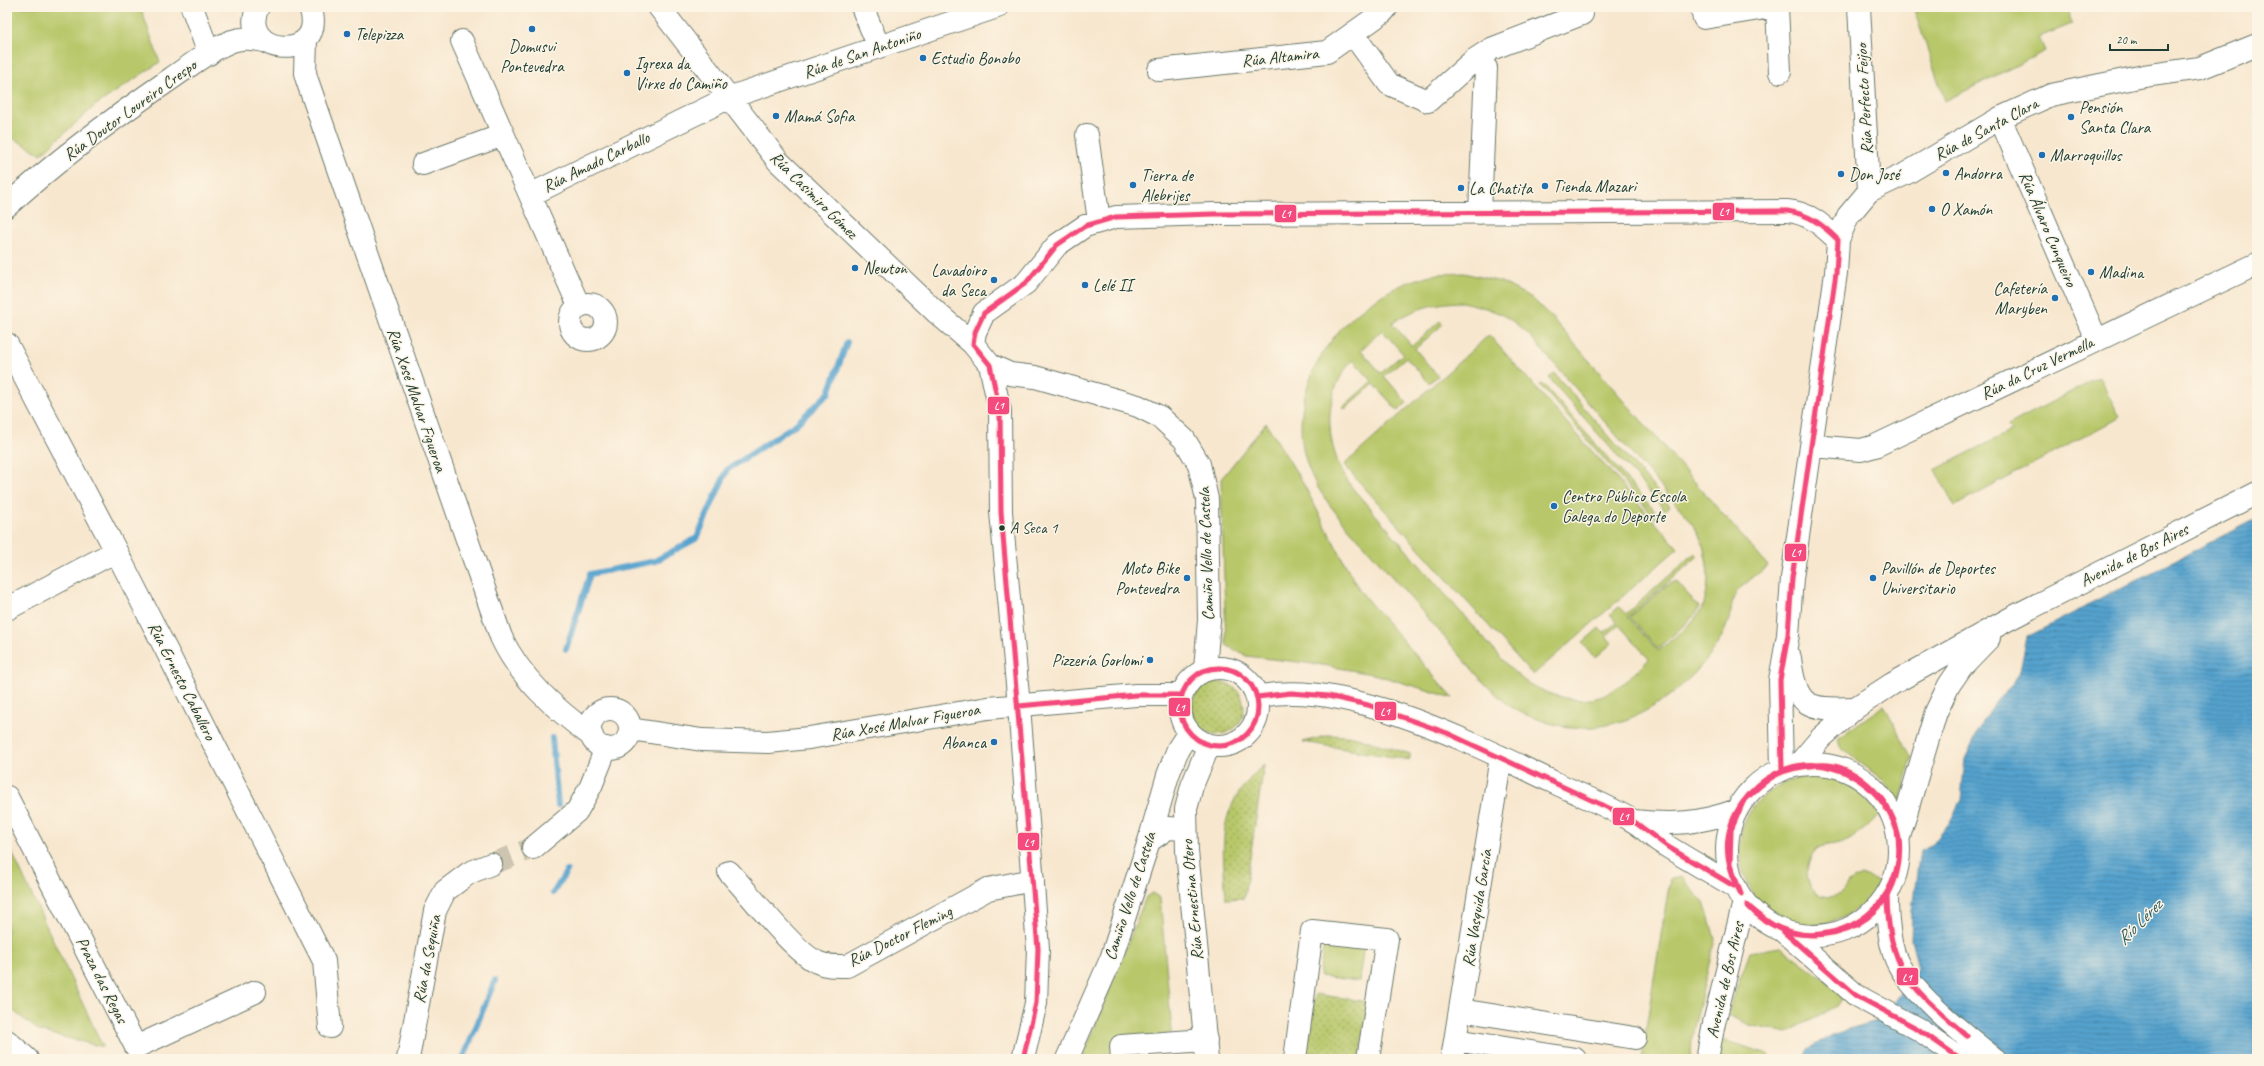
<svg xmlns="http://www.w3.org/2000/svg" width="2264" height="1066" font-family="Caveat,sans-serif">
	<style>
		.grass { fill: url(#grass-dots); stroke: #6b824e }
		.green { fill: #b7c769; stroke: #6b824e; fill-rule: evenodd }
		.water { fill: url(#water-rules); stroke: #3a7081 }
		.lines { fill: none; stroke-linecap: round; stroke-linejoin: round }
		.stream { stroke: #54a2ce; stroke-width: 6 }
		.street-tunnel { stroke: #cdc5b0; stroke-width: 22; stroke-dasharray: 22 11; stroke-linecap: butt }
		.street-casing { stroke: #6b786a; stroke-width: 24 }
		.secondary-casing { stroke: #6b786a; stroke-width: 24 }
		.primary-casing { stroke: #6b786a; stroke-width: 24 }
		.street { stroke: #fff; stroke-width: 22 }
		.secondary { stroke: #fff; stroke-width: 22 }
		.primary { stroke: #fff; stroke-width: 22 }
		.bus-1-casing { stroke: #fcf5e5; stroke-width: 8 }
		.bus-1 { stroke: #f44a7e; stroke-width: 5 }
		.poi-dot { fill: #1f6fb2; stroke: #fcf5e5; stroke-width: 1.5 }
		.bus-dot { fill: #1f3d34; stroke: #fcf5e5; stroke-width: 1.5 }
		.labels { text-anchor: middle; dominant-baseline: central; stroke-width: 3; stroke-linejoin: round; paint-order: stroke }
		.bus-label { font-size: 16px; fill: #1f3d34; stroke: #fcf5e5; text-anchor: start }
		.poi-label { font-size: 17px; fill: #1f3d34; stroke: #fcf5e5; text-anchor: start }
		.street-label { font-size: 17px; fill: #1f3d34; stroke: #fcf5e5 }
		.water-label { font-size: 18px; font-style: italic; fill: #2f5b62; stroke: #fcf5e5 }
		.line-badge { stroke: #fcf5e5; stroke-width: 1.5 }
		.badge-label { font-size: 11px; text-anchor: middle; font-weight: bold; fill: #fff }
	</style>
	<defs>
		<pattern id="grass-dots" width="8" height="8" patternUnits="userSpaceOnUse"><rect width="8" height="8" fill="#b7c769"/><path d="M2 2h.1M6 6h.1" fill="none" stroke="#94a357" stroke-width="1.8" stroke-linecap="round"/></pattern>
		<pattern id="water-rules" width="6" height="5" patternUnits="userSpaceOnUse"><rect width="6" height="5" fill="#54a2ce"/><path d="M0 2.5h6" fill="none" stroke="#4585a8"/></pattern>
	</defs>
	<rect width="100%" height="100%" fill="#fcf5e5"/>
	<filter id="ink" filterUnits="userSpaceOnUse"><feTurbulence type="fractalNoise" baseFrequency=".025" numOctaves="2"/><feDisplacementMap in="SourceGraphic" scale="8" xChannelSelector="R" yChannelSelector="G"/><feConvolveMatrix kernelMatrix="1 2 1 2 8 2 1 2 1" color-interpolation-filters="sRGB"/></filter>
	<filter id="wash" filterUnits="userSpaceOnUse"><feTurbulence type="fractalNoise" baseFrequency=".012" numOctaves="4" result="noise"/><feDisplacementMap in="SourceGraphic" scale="16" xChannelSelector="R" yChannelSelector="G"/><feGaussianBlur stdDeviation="0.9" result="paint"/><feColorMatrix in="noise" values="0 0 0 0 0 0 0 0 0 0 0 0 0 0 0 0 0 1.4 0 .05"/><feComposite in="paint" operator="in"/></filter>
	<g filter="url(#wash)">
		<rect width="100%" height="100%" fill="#f8e7cf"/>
		<path class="grass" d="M1192 708a26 26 0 1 1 52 0a26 26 0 1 1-52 0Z
			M1331 735 1357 737 1410 754V760L1303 742Z
			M1264 765 1244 898 1226 899C1222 840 1216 807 1264 765Z
			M1315 994 1369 1002 1360 1059 1306 1052Z"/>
		<path class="green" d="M7 7H143L142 12 160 62 96 105 41 154 7 135Z
			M1913 7H2063L2067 8 2072 24 2039 37 2045 51 1945 101Z
			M1464 273 1501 282 1532 298 1552 318 1768 566C1760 572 1738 588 1734 596 1731 603 1732 612 1729 619 1726 629 1720 641 1714 649 1677 702 1612 743 1546 722 1535 718 1522 714 1513 708 1503 701 1494 692 1485 684 1452 646 1419 608 1386 570 1365 545 1340 521 1322 494 1288 444 1298 383 1334 337 1358 307 1393 284 1431 275 1441 273 1454 274 1464 273ZM1462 302C1493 309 1507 314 1530 336L1683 512C1688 519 1695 527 1699 535 1709 558 1714 598 1695 618 1685 630 1670 641 1658 651L1628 617 1698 556 1695 553 1626 614 1619 607 1610 614 1617 622 1604 633 1599 628 1582 643 1595 658 1612 643 1606 636 1619 625 1649 659C1637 671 1622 686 1607 694 1584 706 1552 697 1531 685 1522 680 1514 672 1507 665L1354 490C1325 453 1319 396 1353 360L1372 381 1343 407 1345 409 1374 384 1398 411 1407 403 1384 376 1406 357 1429 383 1438 376 1415 349 1443 324 1440 321 1412 346 1392 323C1416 308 1433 303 1462 302ZM1382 330 1403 354 1381 373 1361 350Z
			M1489 335 1678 548 1533 675 1344 465Z
			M1554 373 1670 506 1665 510 1549 378Z
			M2099 377 2120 417 1955 506 1935 470 2011 431 2008 425Z
			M1543 384 1659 516 1656 519 1540 385Z
			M1266 423 1303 483 1354 581 1364 596 1453 698 1377 675 1323 665 1246 656 1226 645 1221 479Z
			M1676 581 1699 607 1693 617 1658 649 1630 617 1667 585Z
			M1884 705 1912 758 1899 806 1884 781 1841 748 1837 739Z
			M1807 776C1838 775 1862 788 1880 813 1868 827 1856 838 1839 843 1832 845 1823 845 1818 848 1806 857 1803 884 1815 892 1822 897 1833 899 1841 893 1845 890 1846 884 1850 881 1853 879 1857 877 1861 875L1880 882C1868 902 1853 916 1830 922 1742 947 1691 801 1807 776Z
			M7 842 103 1047 39 1031 7 1006Z
			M1682 877 1705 904 1715 939 1692 1036 1691 1059H1641L1670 879Z
			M1152 893 1160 898 1172 1032 1117 1059H1086L1083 1057 1146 897Z
			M1325 936 1364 944 1359 981 1319 976Z
			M1781 947 1845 995 1838 1006 1787 1033 1750 1025 1727 1015 1750 952Z
			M1719 1039 1765 1053 1769 1056 1768 1059H1718Z"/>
		<path class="water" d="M2257 518V1059H1803L1808 1049 1832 1035 1883 1019 1918 968 1911 940 1912 909 1920 850 1933 844 1950 822 1961 799 1965 759 1982 722 1997 700 2010 688 2019 676 2027 637Z"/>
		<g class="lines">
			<path class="stream" d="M566 649 590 574 655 561 697 538 727 470 796 424 829 393 847 342
				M552 738 558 805
				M553 893 567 871
				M463 1059 495 980"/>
		</g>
	</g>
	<g filter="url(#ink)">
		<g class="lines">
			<path class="street-tunnel" d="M491 864 533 848"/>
			<defs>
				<path id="street" d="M192 7 209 54
					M659 7 778 161 937 313 973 344 990 365 1010 374 1035 377 1138 406 1160 417 1184 439 1199 464 1207 499 1209 620 1205 670
					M862 7 879 47
					M1701 7 1704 18 1772 7
					M1777 7 1780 72
					M1859 7 1869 191
					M1353 34 1389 84 1428 101 1474 60 1491 49 1582 14 1581 7
					M462 41 530 195
					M1159 70 1327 52 1383 12 1387 7
					M2000 118 2096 339
					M1087 135 1099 221
					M423 164 503 135
					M1480 213 1486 68
					M570 322a18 18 0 1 1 36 0a18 18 0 1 1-36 0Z
					M579 306 530 195 728 98 997 7
					M7 344 116 551 324 961 330 1027
					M973 344 975 332 984 313 1026 283 1057 245 1085 226 1116 217 1214 214 1787 211C1810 213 1822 225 1838 240
					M990 365 1000 411 1001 512 1019 706
					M1812 446 1861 450 1875 446 2257 264
					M7 609 116 551
					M1790 658C1796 708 1807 710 1855 708
					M1782 770 1780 680 1788 635 1792 578 1836 273 1838 240 1848 216 1869 191 1907 173 2000 118 2051 95 2144 76 2200 68 2257 45
					M7 797 136 1047 255 992
					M1149 841 1168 828 1186 829
					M533 848 577 811 591 786 606 748
					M729 872C748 892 795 953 817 962 827 967 837 966 847 966L988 889 1033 880
					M1460 1010 1635 1038
					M1455 1040 1575 1059
					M7 1041 27 1059
					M408 1059 435 911 445 891 469 873 491 864
					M1067 1059 1111 959 1149 841 1168 775 1178 749 1189 732
					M1122 1059 1121 1046 1206 1040
					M1295 1059 1312 931 1387 939 1368 1059
					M1452 1059 1501 757"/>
				<path id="secondary" d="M1019 706 1038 949 1036 1003 1023 1059
					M1887 896C1887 915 1888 935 1894 954 1904 988 1967 1037 1995 1059
					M1784 932 1857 996 1918 1029 1961 1059
					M1207 1059 1187 851 1186 809 1192 786 1209 745
					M1707 1059 1714 1023 1744 902"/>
				<path id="primary" d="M258 7C235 56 330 64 310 7
					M306 39 305 73 307 80 501 637C520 678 555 709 592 736
					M7 206C58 159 115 117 172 78 191 65 211 49 232 41 243 37 253 39 264 41
					M1180 707a39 39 0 1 1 78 0a39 39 0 1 1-78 0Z
					M1257 697C1342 676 1476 745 1551 781 1578 794 1607 805 1633 821 1642 826 1650 835 1659 841 1683 857 1709 871 1734 886
					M590 729a20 20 0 1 1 40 0a20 20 0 1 1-40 0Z
					M630 729 702 740 768 742 809 738 988 708 1136 695H1181
					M1727 850a86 86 0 1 1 172 0a86 86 0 1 1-172 0Z
					M1798 765 1821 738 1855 708 1892 684 2011 618 2257 493
					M1633 821C1673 825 1699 824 1737 810
					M1899 837 1936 712 1949 685 1962 666 1989 638"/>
			</defs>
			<use href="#street" class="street-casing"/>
			<use href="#secondary" class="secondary-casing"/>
			<use href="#primary" class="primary-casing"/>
			<use href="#street" class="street"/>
			<use href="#secondary" class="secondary"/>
			<use href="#primary" class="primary"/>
			<defs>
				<path id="bus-1" d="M1180 707a39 39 0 1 1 78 0a39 39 0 1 1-78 0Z
					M1257 697 1291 693 1328 696 1368 705 1447 733 1613 810 1636 823 1668 847 1734 886
					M1019 706 1136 695H1181
					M1818 765C1856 770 1885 795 1897 831
					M1818 765C1853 762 1890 798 1897 831
					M1744 801C1760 778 1789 762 1818 765
					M1744 801C1769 776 1781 768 1818 765
					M1741 894C1724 861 1721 833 1743 802
					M1741 894 1730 864 1731 830 1743 802
					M1887 896C1888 973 1914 989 1967 1036
					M1747 905C1763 918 1778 932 1799 934 1859 941 1909 892 1897 831
					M1747 905C1793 957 1885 939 1898 867 1900 855 1901 842 1897 831
					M1784 932 1857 996 1918 1029 1961 1059
					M1023 1059 1036 1003 1038 949 1001 512 1000 411 990 365 973 344 975 332 984 313 1026 283 1057 245 1085 226 1116 217 1214 214 1787 211C1809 214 1823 225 1838 240L1836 273 1792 578 1788 635 1780 680 1782 770"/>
			</defs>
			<use href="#bus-1" class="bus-1-casing"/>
			<use href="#bus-1" class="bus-1"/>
		</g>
	</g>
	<g class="poi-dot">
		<circle cx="532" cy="29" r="4"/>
		<circle cx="347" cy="34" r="4"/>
		<circle cx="923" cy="58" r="4"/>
		<circle cx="627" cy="73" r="4"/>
		<circle cx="776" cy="116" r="4"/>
		<circle cx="2071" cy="117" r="4"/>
		<circle cx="2042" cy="155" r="4"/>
		<circle cx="1946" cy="173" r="4"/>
		<circle cx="1841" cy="174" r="4"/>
		<circle cx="1133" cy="185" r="4"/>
		<circle cx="1545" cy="186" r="4"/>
		<circle cx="1461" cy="188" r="4"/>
		<circle cx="1932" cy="209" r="4"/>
		<circle cx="855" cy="268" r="4"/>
		<circle cx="2091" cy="272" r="4"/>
		<circle cx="994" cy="280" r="4"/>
		<circle cx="1085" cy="285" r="4"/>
		<circle cx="2055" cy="298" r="4"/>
		<circle cx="1554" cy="506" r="4"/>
		<circle cx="1187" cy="578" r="4"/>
		<circle cx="1873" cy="578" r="4"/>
		<circle cx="1150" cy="660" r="4"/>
		<circle cx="994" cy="742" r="4"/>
	</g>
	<circle class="bus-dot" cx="1002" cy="528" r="3.5"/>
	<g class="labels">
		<g class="bus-label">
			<text x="1010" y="528">A Seca 1</text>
		</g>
		<g class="poi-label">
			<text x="355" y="34">Telepizza</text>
			<text x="532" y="46" text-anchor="middle">Domusvi<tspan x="532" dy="20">Pontevedra</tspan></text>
			<text x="931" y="58">Estudio Bonobo</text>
			<text x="635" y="63">Igrexa da<tspan x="635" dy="20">Virxe do Camiño</tspan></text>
			<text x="2079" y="107">Pensión<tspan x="2079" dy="20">Santa Clara</tspan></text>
			<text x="784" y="116">Mamá Sofìa</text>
			<text x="2050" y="155">Marroquillos</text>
			<text x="1954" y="173">Andorra</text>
			<text x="1849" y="174">Don José</text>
			<text x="1141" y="175">Tierra de<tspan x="1141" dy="20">Alebrijes</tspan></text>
			<text x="1553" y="186">Tienda Mazari</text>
			<text x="1469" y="188">La Chatita</text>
			<text x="1940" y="209">O Xamón</text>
			<text x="863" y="268">Newton</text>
			<text x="986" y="270" text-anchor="end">Lavadoiro<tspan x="986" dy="20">da Seca</tspan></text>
			<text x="2099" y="272">Madina</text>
			<text x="1093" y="285">Lelé II</text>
			<text x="2047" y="288" text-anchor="end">Cafetería<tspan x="2047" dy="20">Maryben</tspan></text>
			<text x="1562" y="496">Centro Público Escola<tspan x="1562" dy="20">Galega do Deporte</tspan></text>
			<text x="1179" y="568" text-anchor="end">Moto Bike<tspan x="1179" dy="20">Pontevedra</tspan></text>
			<text x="1881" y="568">Pavillón de Deportes<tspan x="1881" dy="20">Universitario</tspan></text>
			<text x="1142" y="660" text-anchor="end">Pizzería Gorlomi</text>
			<text x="986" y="742" text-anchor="end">Abanca</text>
		</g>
		<g class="street-label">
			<text transform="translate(862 53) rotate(-19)">Rúa de San Antoniño</text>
			<text transform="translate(1280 57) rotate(-6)">Rúa Altamira</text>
			<text transform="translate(1864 99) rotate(-93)">Rúa Perfecto Feijoo</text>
			<text transform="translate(130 110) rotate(-36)">Rúa Doutor Loureiro Crespo</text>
			<text transform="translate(1986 129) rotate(-28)">Rúa de Santa Clara</text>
			<text transform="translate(596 162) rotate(-26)">Rúa Amado Carballo</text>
			<text transform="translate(814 195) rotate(45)">Rúa Casimiro Gómez</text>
			<text transform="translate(2048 229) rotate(67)">Rúa Álvaro Cunqueiro</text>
			<text transform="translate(2037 368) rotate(-26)">Rúa da Cruz Vermella</text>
			<text transform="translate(417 400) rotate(71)">Rúa Xosé Malvar Figueroa</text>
			<text transform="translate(1206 554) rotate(-92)">Camiño Vello de Castela</text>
			<text transform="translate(2134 555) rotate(-27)">Avenida de Bos Aires</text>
			<text transform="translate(182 681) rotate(63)">Rúa Ernesto Caballero</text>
			<text transform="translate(905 722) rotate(-10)">Rúa Xosé Malvar Figueroa</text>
			<text transform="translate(1130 896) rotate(-72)">Camiño Vello de Castela</text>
			<text transform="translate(1192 900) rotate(-95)">Rúa Ernestina Otero</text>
			<text transform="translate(1477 908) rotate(-81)">Rúa Vasquida García</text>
			<text transform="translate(900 936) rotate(-27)">Rúa Doctor Fleming</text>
			<text transform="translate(427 959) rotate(-79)">Rúa da Sequiña</text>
			<text transform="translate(102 980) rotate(63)">Praza das Regas</text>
			<text transform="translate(1725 980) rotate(-77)">Avenida de Bos Aires</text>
		</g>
		<g class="water-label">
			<text transform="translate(2139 922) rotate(-45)">Río Lérez</text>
		</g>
	</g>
	<g class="line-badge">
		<rect x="1712" y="202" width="23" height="19" rx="4" fill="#f44a7e"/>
		<rect x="1274" y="204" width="23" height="19" rx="4" fill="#f44a7e"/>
		<rect x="987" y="396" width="23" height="19" rx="4" fill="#f44a7e"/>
		<rect x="1784" y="543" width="23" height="19" rx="4" fill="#f44a7e"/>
		<rect x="1168" y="697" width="23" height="20" rx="4" fill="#f44a7e"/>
		<rect x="1374" y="701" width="23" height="20" rx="4" fill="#f44a7e"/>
		<rect x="1612" y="807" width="23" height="19" rx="4" fill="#f44a7e"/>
		<rect x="1017" y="832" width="23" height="19" rx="4" fill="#f44a7e"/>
		<rect x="1896" y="967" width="23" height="19" rx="4" fill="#f44a7e"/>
	</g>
	<g class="badge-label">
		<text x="1724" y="215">L1</text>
		<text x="1286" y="217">L1</text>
		<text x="999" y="409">L1</text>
		<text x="1796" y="556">L1</text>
		<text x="1180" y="711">L1</text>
		<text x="1385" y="715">L1</text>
		<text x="1624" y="820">L1</text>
		<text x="1029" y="846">L1</text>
		<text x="1907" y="981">L1</text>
	</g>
	<rect width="2264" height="1066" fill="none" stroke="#fcf5e5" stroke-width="24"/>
	<path d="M2110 44v6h58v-6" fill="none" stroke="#1f3d34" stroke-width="2"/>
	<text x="2116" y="44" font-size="12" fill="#1f3d34" stroke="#fcf5e5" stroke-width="3" paint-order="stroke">20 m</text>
</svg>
